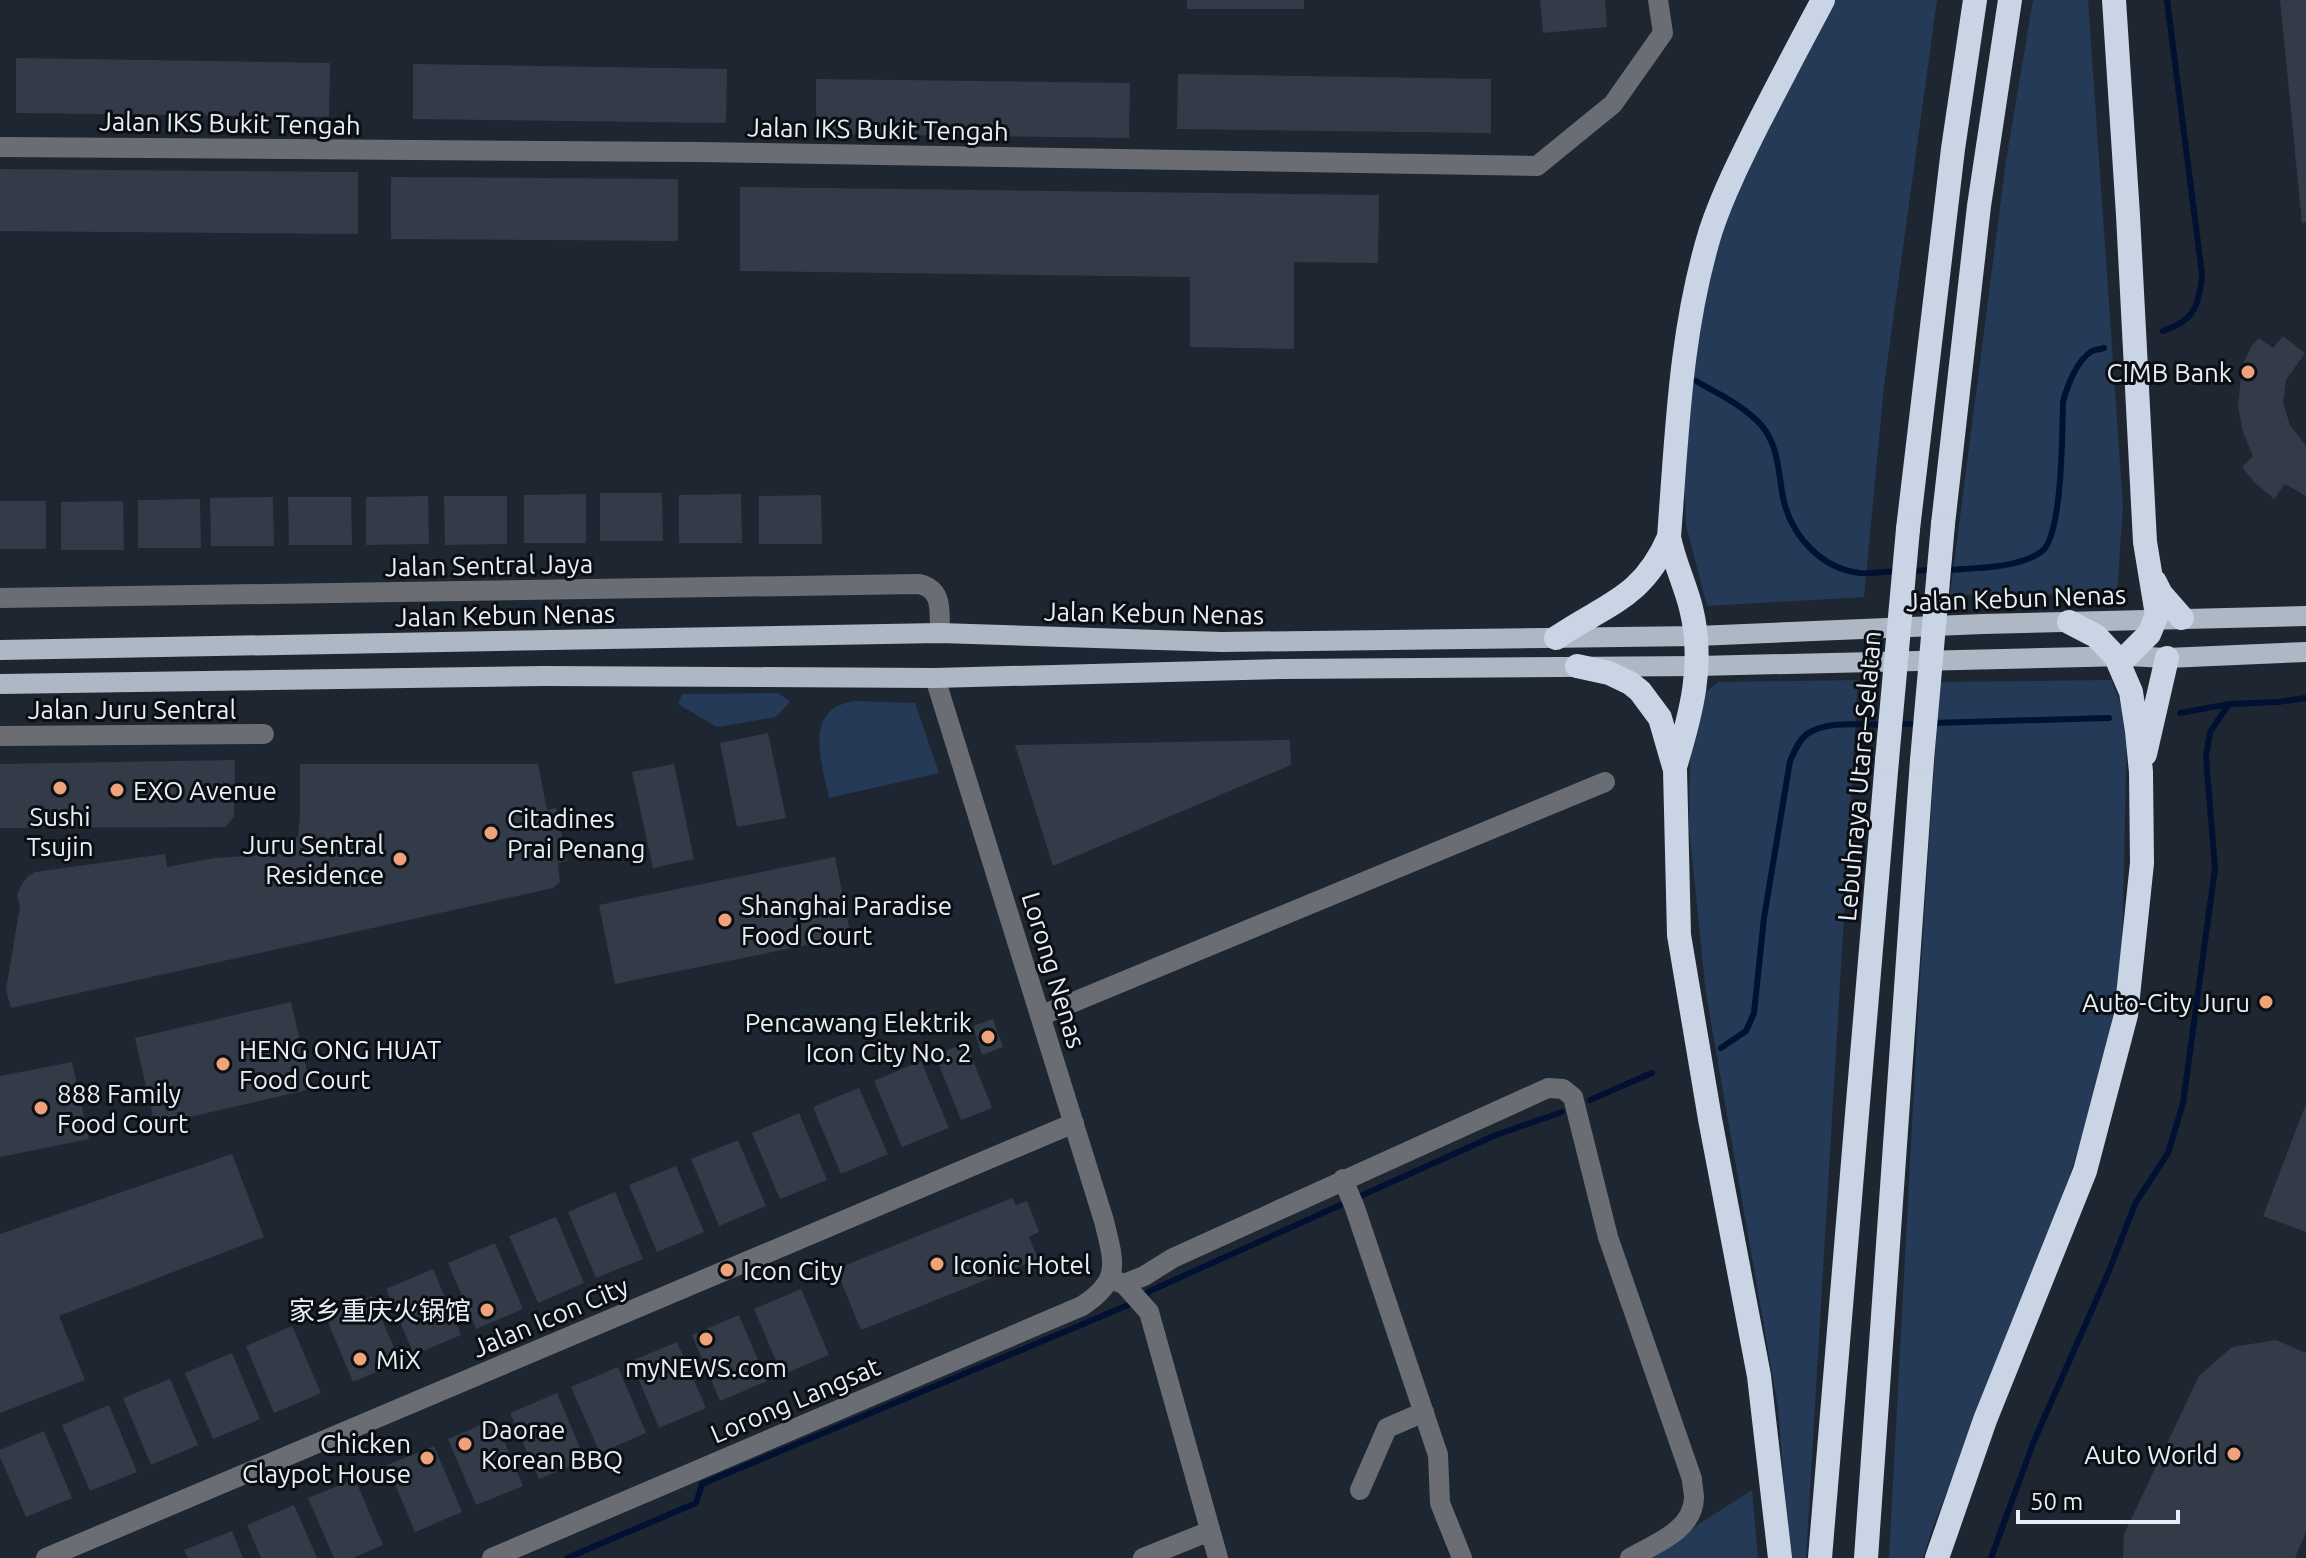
<svg xmlns="http://www.w3.org/2000/svg" width="2306" height="1558" font-family="Ubuntu,'Noto Sans SC',sans-serif">
	<style>
		.green { fill: #253a56 }
		.lines { fill: none; stroke-linecap: round; stroke-linejoin: round }
		.stream { stroke: #001132; stroke-width: 6 }
		.building { fill: #323b47 }
		.minor { stroke: #6a6e74; stroke-width: 20 }
		.major { stroke: #aeb7c4; stroke-width: 20 }
		.highway { stroke: #c9d4e4; stroke-width: 24 }
		.highway-bridge { stroke: #c9d4e4; stroke-width: 24 }
		.poi-dot { fill: #f0a27a; stroke: #0b0f14; stroke-width: 3 }
		.labels { text-anchor: middle; dominant-baseline: central; stroke-width: 6; stroke-linejoin: round; paint-order: stroke }
		.street-label { font-size: 26px; fill: #e8eef6; stroke: #0b0f14 }
		.poi-label { font-size: 26px; fill: #e8eef6; stroke: #0b0f14; text-anchor: start }
	</style>
	<rect width="100%" height="100%" fill="#1e2632"/>
	<path class="green" d="M1834 0H1937L1884 386 1864 597 1707 606 1686 525 1683 449 1700 306 1727 212Z
		M2033 0H2088L2123 506 2117 594 1950 595 2006 161Z
		M1858 680 1806 1558H1790L1778 1407 1706 994 1689 827 1690 754 1707 691 1719 682Z
		M2111 680 2127 720 2122 963 2103 1072 2054 1224 1932 1529 1923 1558H1889L1919 994 1940 682Z
		M779 693 790 702 776 717 717 727 678 704 682 694Z
		M855 701 915 703 939 773 829 798C822 763 802 708 855 701Z
		M1752 1490 1758 1558H1646Z"/>
	<g class="lines">
		<path class="stream" d="M2163 331C2195 320 2199 306 2202 274L2167 0
			M1696 381C1718 394 1745 406 1762 426 1780 448 1778 476 1784 502 1793 538 1823 569 1860 573 1872 574 1885 572 1897 571
			M1945 570C1973 568 2017 569 2041 552 2063 537 2062 431 2063 402 2067 386 2077 360 2092 351 2093 350 2102 349 2104 348
			M1909 571 1933 570
			M2180 713 2229 704
			M1932 723 2109 718
			M1896 724H1921
			M1721 1048 1746 1031 1754 1013 1764 918 1790 761C1794 752 1799 740 1807 734 1827 720 1862 725 1885 725
			M1590 1100 1652 1073
			M1142 1296 1152 1290 1496 1135 1562 1112
			M567 1558 696 1503 702 1484 1133 1303
			M1991 1558 2034 1441 2109 1271 2135 1204 2168 1153 2183 1103 2215 868 2206 757 2210 732 2229 704 2278 702 2306 698"/>
	</g>
	<path class="building" d="M1187 0H1304V9H1187Z
		M1540 0H1605L1607 27 1543 33Z
		M2280 0H2306V222L2302 223Z
		M16 58 330 63 329 117 16 113Z
		M413 64 727 69 726 123 413 119Z
		M1178 74 1491 79V133L1177 129Z
		M816 79 1130 83 1129 138 816 134Z
		M0 169 358 172V234L0 231Z
		M391 177 678 179V241L391 239Z
		M740 187 1379 195 1378 263 1294 262V349L1190 347V277L740 271Z
		M2283 336 2305 353 2286 380 2283 403 2290 425 2306 446V496L2285 484 2274 499 2255 483 2242 467 2253 456 2243 432 2238 407 2242 366 2252 345 2259 338 2273 348Z
		M600 493H662L663 541H600Z
		M586 494V543H524V495Z
		M741 494 742 543H679V495Z
		M821 495 822 544H759V496Z
		M428 496 429 544 366 545V497Z
		M444 496H507V544L445 545Z
		M273 497 274 546H211L210 498Z
		M288 497H351L352 545H289Z
		M200 499 201 548H138V500Z
		M0 501H46V549H0Z
		M123 501 124 550H61V502Z
		M768 733 786 818 737 827 720 743Z
		M1290 740 1291 765 1053 866 1015 745Z
		M235 760 234 817 225 827 0 828V764Z
		M300 764H538L547 810 556 808 567 861 558 863 560 882 553 888 11 1008 6 990 20 906 17 895 21 886 27 877 35 872 165 854 167 867 215 858 280 854 288 850 298 836 300 815Z
		M674 764 694 859 653 868 632 772Z
		M835 857 851 936 615 984 599 905Z
		M291 1002 311 1089 155 1125 135 1038Z
		M993 1019 1003 1047 982 1055 973 1026Z
		M966 1043 992 1108 961 1120 935 1055Z
		M921 1061 949 1128 902 1147 874 1081Z
		M72 1062 89 1139 0 1157V1076Z
		M859 1088 888 1154 841 1174 813 1107Z
		M2306 1104V1232L2263 1216Z
		M799 1113 827 1180 780 1199 752 1133Z
		M738 1140 766 1206 719 1226 691 1159Z
		M232 1154 264 1237 59 1316 85 1380 0 1413V1234Z
		M676 1166 704 1232 657 1252 629 1185Z
		M615 1192 643 1259 596 1278 568 1212Z
		M1012 1198 1016 1205 1027 1201 1039 1232 1029 1237 1038 1259 861 1330 836 1269Z
		M556 1217 584 1283 538 1303 509 1236Z
		M495 1243 523 1309 476 1329 448 1263Z
		M433 1269 461 1335 414 1355 386 1289Z
		M801 1289 829 1355 782 1375 754 1309Z
		M372 1296 400 1362 353 1382 325 1315Z
		M739 1315 767 1381 720 1401 692 1335Z
		M292 1326 321 1393 274 1413 246 1346Z
		M2276 1340 2306 1353V1532L2295 1558H2123L2124 1534 2199 1376 2232 1347Z
		M677 1342 706 1408 659 1428 631 1361Z
		M232 1353 260 1419 213 1439 185 1373Z
		M618 1367 646 1433 600 1453 571 1387Z
		M170 1379 198 1445 151 1465 123 1398Z
		M557 1393 585 1460 539 1479 510 1413Z
		M109 1405 137 1472 90 1491 62 1425Z
		M495 1419 523 1486 476 1505 448 1439Z
		M44 1431 72 1498 26 1517 0 1457V1450Z
		M434 1446 462 1512 415 1532 387 1465Z
		M355 1479 383 1545 353 1558H334L308 1498Z
		M294 1505 317 1558H261L247 1525Z
		M232 1531 243 1558H188L184 1550Z"/>
	<g class="lines">
		<path class="minor" d="M0 147 698 152 1537 166 1613 104 1663 33 1658 0
			M0 598 919 584C944 590 939 611 940 633
			M0 736 264 734
			M1040 1016 1605 782
			M1343 1179 1355 1208 1438 1455 1440 1503 1462 1558
			M1113 1280 1124 1284 1149 1312 1218 1558
			M1124 1284 1144 1276 1173 1258 1548 1088 1563 1089 1573 1097 1608 1237 1692 1479C1692 1485 1694 1492 1694 1498 1693 1531 1654 1544 1630 1558
			M1360 1490 1387 1428 1424 1412
			M46 1558 1074 1123
			M492 1558 1082 1306C1122 1280 1114 1263 1104 1221L935 678
			M1143 1558 1210 1531"/>
		<path class="major" d="M0 650 940 633 1222 642 1697 636 1983 624 2306 616
			M0 684 544 676 935 678 1283 669 1698 666 2127 656 2167 658 2306 652"/>
		<path class="highway" d="M2114 0 2128 215 2145 542 2157 615 2149 634 2127 656
			M1943 524 1979 206 2010 0
			M1908 529 1953 149 1975 0
			M2155 582 2161 594 2182 618
			M1556 638C1607 603 1642 599 1669 537
			M1577 666 1609 673 1630 683 1640 691 1660 718 1675 770 1679 935 1710 1119 1759 1376 1780 1558
			M2145 754 2167 658
			M1675 767C1691 714 1705 664 1691 608 1685 584 1674 562 1669 537 1677 434 1680 330 1711 230 1723 194 1741 158 1758 124 1779 83 1801 41 1823 0
			M1820 1558C1840 1292 1866 1026 1887 760
			M1866 1558 1922 760
			M1937 1558 1985 1420 2085 1171 2126 1015 2142 863 2141 772 2137 731 2131 692 2116 657 2096 636 2069 622"/>
		<path class="highway-bridge" d="M1887 760 1908 529
			M1922 760 1943 524"/>
	</g>
	<g class="poi-dot">
		<circle cx="2248" cy="372" r="8"/>
		<circle cx="60" cy="788" r="8"/>
		<circle cx="117" cy="790" r="8"/>
		<circle cx="491" cy="833" r="8"/>
		<circle cx="400" cy="859" r="8"/>
		<circle cx="725" cy="920" r="8"/>
		<circle cx="2266" cy="1002" r="8"/>
		<circle cx="988" cy="1037" r="8"/>
		<circle cx="223" cy="1064" r="8"/>
		<circle cx="41" cy="1108" r="8"/>
		<circle cx="937" cy="1264" r="8"/>
		<circle cx="727" cy="1270" r="8"/>
		<circle cx="487" cy="1310" r="8"/>
		<circle cx="706" cy="1339" r="8"/>
		<circle cx="360" cy="1359" r="8"/>
		<circle cx="465" cy="1444" r="8"/>
		<circle cx="2234" cy="1454" r="8"/>
		<circle cx="427" cy="1458" r="8"/>
	</g>
	<g class="labels">
		<g class="street-label">
			<text transform="translate(230 123) rotate(1)">Jalan IKS Bukit Tengah</text>
			<text transform="translate(878 129) rotate(1)">Jalan IKS Bukit Tengah</text>
			<text transform="translate(489 565) rotate(-1)">Jalan Sentral Jaya</text>
			<text transform="translate(2016 598) rotate(-2)">Jalan Kebun Nenas</text>
			<text transform="translate(1154 613) rotate(1)">Jalan Kebun Nenas</text>
			<text transform="translate(505 615) rotate(-1)">Jalan Kebun Nenas</text>
			<text x="132" y="709">Jalan Juru Sentral</text>
			<text transform="translate(1859 776) rotate(-85)">Lebuhraya Utara–Selatan</text>
			<text transform="translate(1054 970) rotate(73)">Lorong Nenas</text>
			<text transform="translate(550 1317) rotate(-23)">Jalan Icon City</text>
			<text transform="translate(795 1400) rotate(-23)">Lorong Langsat</text>
		</g>
		<g class="poi-label">
			<text x="2232" y="372" text-anchor="end">CIMB Bank</text>
			<text x="133" y="790">EXO Avenue</text>
			<text x="60" y="816" text-anchor="middle">Sushi<tspan x="60" dy="30">Tsujin</tspan></text>
			<text x="507" y="818">Citadines<tspan x="507" dy="30">Prai Penang</tspan></text>
			<text x="384" y="844" text-anchor="end">Juru Sentral<tspan x="384" dy="30">Residence</tspan></text>
			<text x="741" y="905">Shanghai Paradise<tspan x="741" dy="30">Food Court</tspan></text>
			<text x="2250" y="1002" text-anchor="end">Auto-City Juru</text>
			<text x="972" y="1022" text-anchor="end">Pencawang Elektrik<tspan x="972" dy="30">Icon City No. 2</tspan></text>
			<text x="239" y="1049">HENG ONG HUAT<tspan x="239" dy="30">Food Court</tspan></text>
			<text x="57" y="1093">888 Family<tspan x="57" dy="30">Food Court</tspan></text>
			<text x="953" y="1264">Iconic Hotel</text>
			<text x="743" y="1270">Icon City</text>
			<text x="471" y="1310" text-anchor="end">家乡重庆火锅馆</text>
			<text x="376" y="1359">MiX</text>
			<text x="706" y="1367" text-anchor="middle">myNEWS.com</text>
			<text x="481" y="1429">Daorae<tspan x="481" dy="30">Korean BBQ</tspan></text>
			<text x="411" y="1443" text-anchor="end">Chicken<tspan x="411" dy="30">Claypot House</tspan></text>
			<text x="2218" y="1454" text-anchor="end">Auto World</text>
		</g>
	</g>
	<path d="M2018 1510v12h160v-12" fill="none" stroke="#e8eef6" stroke-width="4"/>
	<text x="2030" y="1510" font-size="24" fill="#e8eef6" stroke="#0b0f14" stroke-width="6" paint-order="stroke">50 m</text>
</svg>
